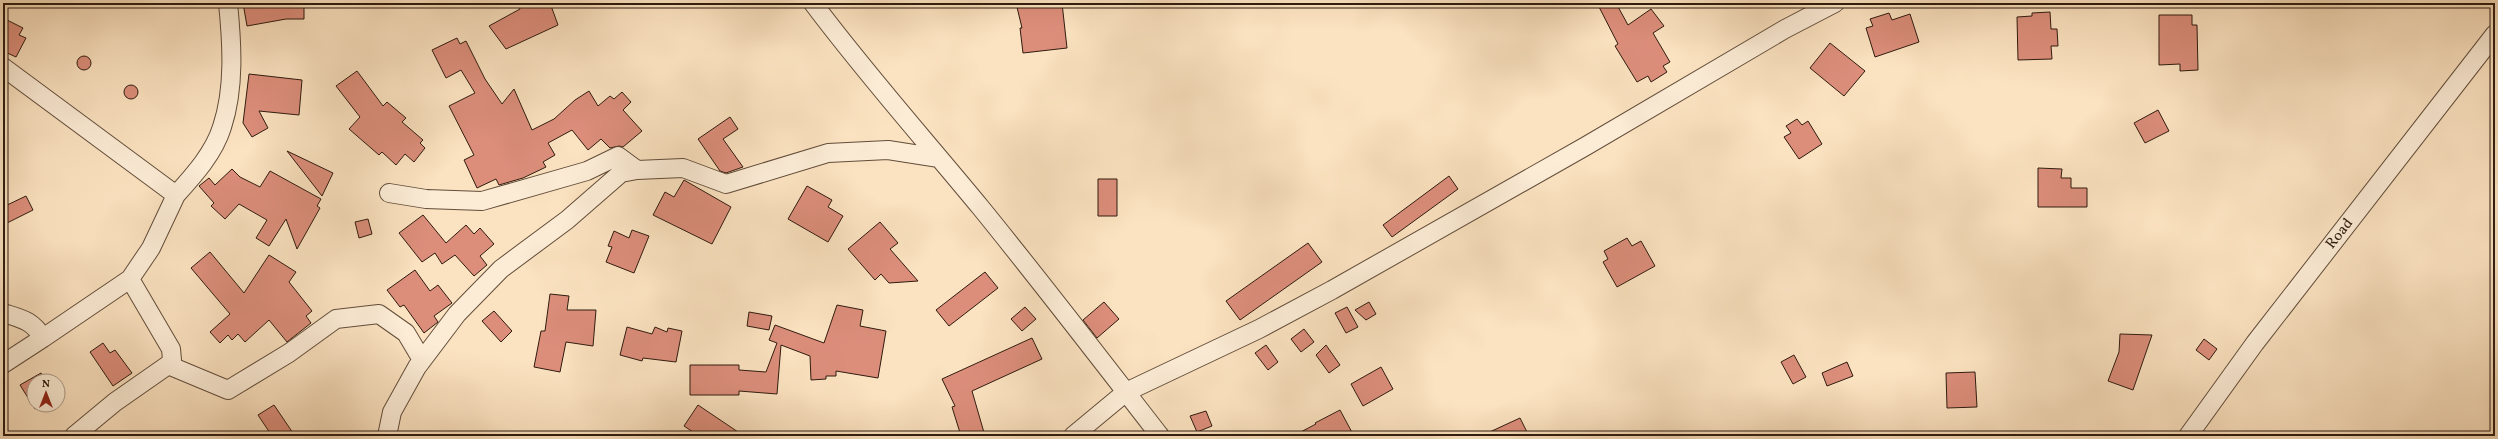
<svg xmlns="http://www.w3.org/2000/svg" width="2498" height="439" font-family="Vollkorn,serif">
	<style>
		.building { fill: #dc8e7b; stroke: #2f1b0e }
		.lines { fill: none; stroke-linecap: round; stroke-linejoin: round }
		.minor-casing { stroke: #624d3a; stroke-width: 20 }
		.minor { stroke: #fcecd6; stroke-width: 18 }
		.labels { text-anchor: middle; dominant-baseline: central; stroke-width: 3; stroke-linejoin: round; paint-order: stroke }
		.street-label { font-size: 15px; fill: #2f1b0e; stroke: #fcecd6 }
	</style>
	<rect width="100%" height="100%" fill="#fbe2c0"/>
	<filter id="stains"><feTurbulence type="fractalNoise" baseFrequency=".005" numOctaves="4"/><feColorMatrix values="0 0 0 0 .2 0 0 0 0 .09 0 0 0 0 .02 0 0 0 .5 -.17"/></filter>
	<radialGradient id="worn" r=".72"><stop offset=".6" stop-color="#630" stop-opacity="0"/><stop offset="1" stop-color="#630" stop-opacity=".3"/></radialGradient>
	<path class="building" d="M243 3H304V19H286L247 26Z
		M517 3H550L558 25 506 49 489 26 520 9Z
		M1016 3H1062L1067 48 1023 53 1020 28H1022Z
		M1597 3H1616L1628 25 1651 9 1664 26 1653 33 1670 62 1663 66 1667 72 1651 82 1648 76 1637 82 1615 46 1618 44Z
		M2050 12 2051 29H2057L2058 46H2051L2052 59 2018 60 2017 17 2032 16V13Z
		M1889 13 1892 20 1910 14 1919 42 1875 57 1866 28 1873 26 1870 19Z
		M2159 15H2192V25H2197L2198 70 2180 71V64L2159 65Z
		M3 18 23 28 19 35 26 38 16 57 3 51Z
		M457 38 460 44 466 41 485 79 502 104 514 89 532 130 554 119 575 100 589 91 598 106 610 96 614 99 622 92 631 102 623 110 642 131 623 147 619 146 610 148 601 139 588 150 572 130 548 143 555 155 543 162 546 167 523 178 499 185 496 179 477 188 464 160 474 155 449 106 475 93 461 70 446 78 432 50Z
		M1830 43 1865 71 1844 96 1810 68Z
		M77 63a7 7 0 1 1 14 0a7 7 0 1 1-14 0Z
		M357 71 383 106 387 102 406 118 402 122 423 140 420 143 425 148 414 162 405 154 396 165 382 152 379 155 349 129 360 117 336 86Z
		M249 74 302 80 299 115 259 111 268 128 252 137 243 123Z
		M124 92a7 7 0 1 1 14 0a7 7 0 1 1-14 0Z
		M2158 110 2169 131 2145 143 2134 123Z
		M730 117 738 129 723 139 743 167 726 173 720 171 698 139Z
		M1797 119 1802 125 1808 121 1822 144 1799 159 1784 137 1791 133 1786 126Z
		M287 151 333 173 322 196Z
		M2038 168 2062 169 2061 178H2071V188H2087V207H2038Z
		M232 169 240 177 260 187 270 171 321 199 317 206 320 208 297 249 286 219 269 246 256 238 267 220 239 204 225 219 211 206 214 203 199 186 209 178 215 185Z
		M1449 176 1458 189 1392 237 1383 225Z
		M1098 179H1117V216H1098Z
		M684 180 731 207 712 244 653 215 665 192 674 197Z
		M807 186 832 200 828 207 843 216 828 242 788 219Z
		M26 196 33 210 7 223 3 215V207Z
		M423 215 446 243 466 225 474 234 480 228 494 244 480 256 487 265 474 276 455 255 442 264 435 253 422 262 399 233Z
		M368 219 372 234 359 238 355 222Z
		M880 222 898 243 890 249 918 281 889 283 881 274 875 280 848 249Z
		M632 230 649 236 634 273 606 262 612 247 608 246 614 231 629 238Z
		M1627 238 1632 246 1641 241 1655 266 1617 287 1603 262 1608 259 1604 251Z
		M1308 243 1322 262 1240 320 1226 301Z
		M210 252 244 293 269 255 296 272 289 282 312 311 306 316 311 323 287 342 269 320 245 342 238 334 232 340 228 335 220 343 210 332 230 314 191 268Z
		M415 270 430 291 438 285 452 303 434 316 438 322 424 333 404 305 400 307 387 290Z
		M985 272 998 288 949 326 936 310Z
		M550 294 569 296 567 310H596L593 346 566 342 560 372 534 367 541 331H545Z
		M1104 302 1119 319 1097 338 1083 320Z
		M1369 302 1376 314 1366 320 1355 310Z
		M837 305 863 310 860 326 886 331 878 378 836 371V376H826V379L811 380 810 356 781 345 777 394 739 391V395H690V365H739V370L766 372 777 343 769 340 775 325 824 343Z
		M1025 307 1036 319 1022 331 1011 319Z
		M1347 307 1358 327 1346 333 1335 313Z
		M494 311 512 331 501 342 482 321Z
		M749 312 772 316 769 330 747 326Z
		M627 327 652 334 655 327 667 332 668 328 682 331 676 362 643 358 642 361 620 355Z
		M1304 329 1314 342 1301 352 1291 339Z
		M2120 334 2152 335 2133 390 2108 381 2119 352Z
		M1032 338 1042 359 972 391 985 436H961L952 407 955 406 942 379Z
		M2204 339 2217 349 2209 360 2196 350Z
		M103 343 110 353 115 350 132 373 113 386 90 352Z
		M1266 345 1278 362 1268 370 1255 353Z
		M1326 345 1340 365 1329 373 1316 355Z
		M1794 355 1806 377 1793 384 1781 362Z
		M1847 362 1853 376 1827 386 1822 373Z
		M1381 367 1393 389 1363 406 1351 384Z
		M1975 372 1977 407 1947 408 1946 373Z
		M41 373 46 381H34V405H41L35 409 20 385Z
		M274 405 295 436H272L258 415Z
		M698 405 744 436H699L684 426Z
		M1340 410 1354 436H1293L1316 424 1315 423Z
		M1206 411 1212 426 1197 432 1190 416Z
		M1520 418 1529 436H1481Z"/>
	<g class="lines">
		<defs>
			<path id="minor" d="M813 3C866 74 925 140 981 208 1042 283 1101 360 1160 436
				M3 67 176 195 151 248 130 279 171 349 172 360 168 365 115 402 74 436
				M389 193 426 199 482 201 587 171 618 156 637 170 683 168 726 184 828 153 888 150 939 158
				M176 195C194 175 214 153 222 127 235 88 232 43 228 3
				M3 313C22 319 32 320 43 338L130 279
				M3 364 43 338
				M168 365 228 390 289 353 336 319 379 314 406 333 422 360
				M387 436 392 412 417 367 457 314 501 269 567 220 621 173 637 170
				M1073 436 1126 392 1259 329 1332 290 1586 146 1785 29 1835 3
				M2188 436 2255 343 2495 34"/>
		</defs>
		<use href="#minor" class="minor-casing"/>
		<use href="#minor" class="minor"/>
	</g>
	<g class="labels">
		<g class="street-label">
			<text transform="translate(2340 234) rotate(-52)">Road</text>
		</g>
	</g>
	<rect width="2498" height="439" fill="none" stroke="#fbe2c0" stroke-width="16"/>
	<rect x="4" y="4" width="2490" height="431" fill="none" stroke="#2f1b0e" stroke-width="2"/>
	<rect x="8" y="8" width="2482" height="423" fill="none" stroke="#2f1b0e"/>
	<g transform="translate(46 393)"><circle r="19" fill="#fcecd6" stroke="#aa9886"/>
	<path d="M0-3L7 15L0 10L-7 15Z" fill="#8f2418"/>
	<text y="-6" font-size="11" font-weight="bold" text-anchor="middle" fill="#2f1b0e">N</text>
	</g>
	<rect width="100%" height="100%" filter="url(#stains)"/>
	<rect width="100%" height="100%" fill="url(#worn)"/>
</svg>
